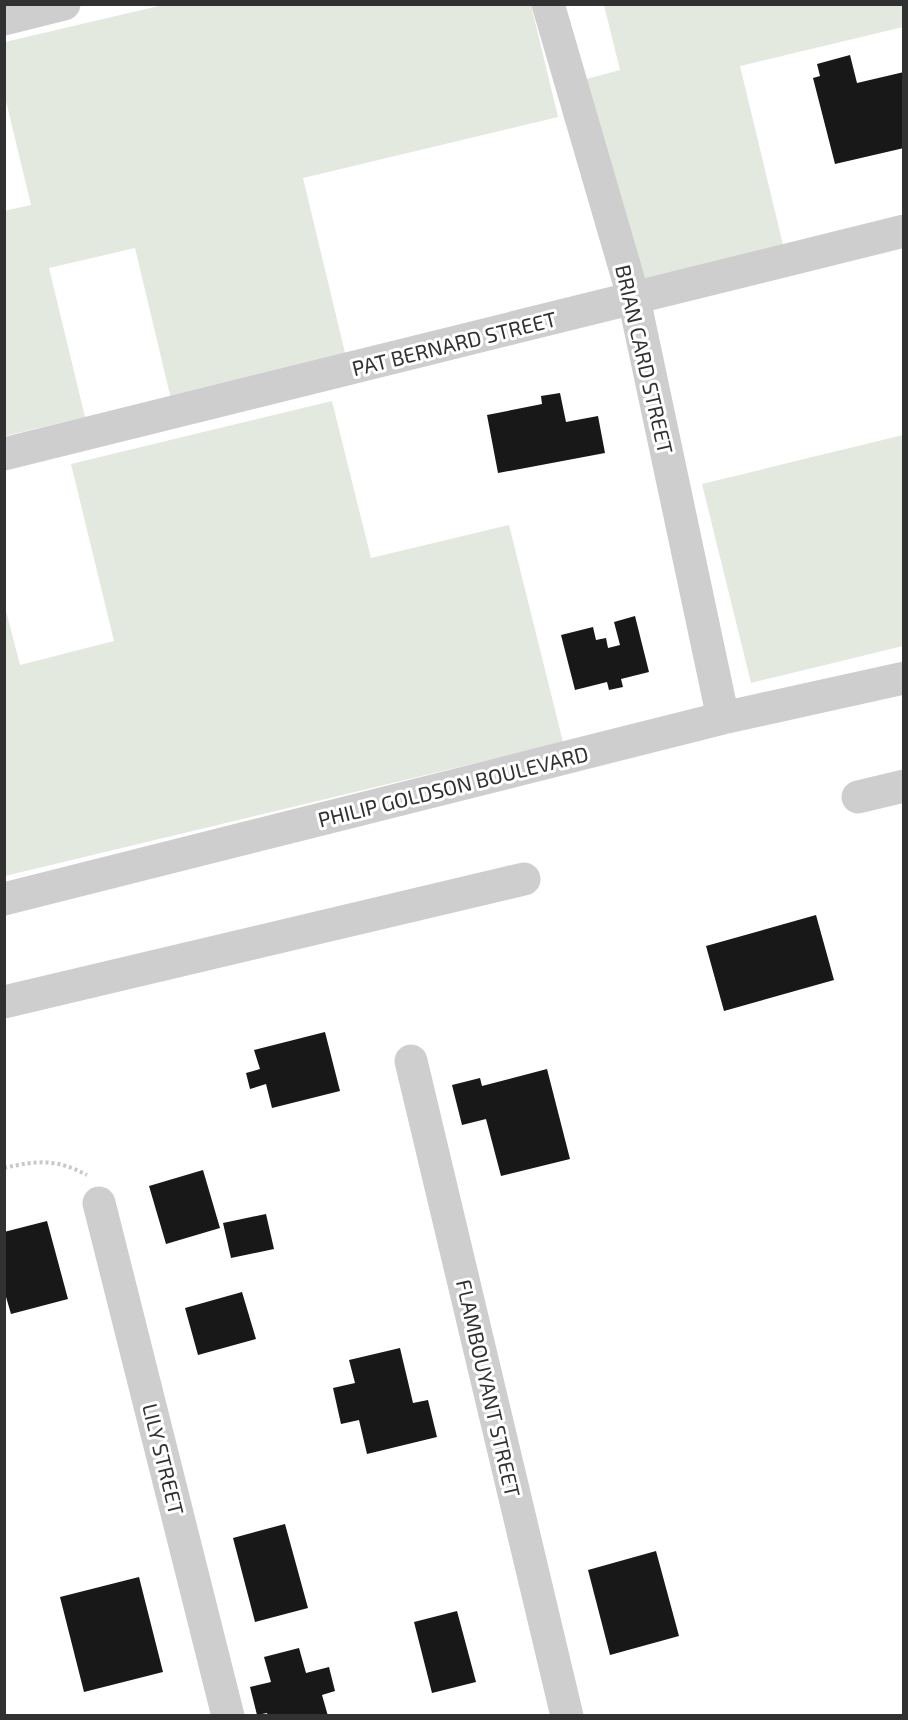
<svg xmlns="http://www.w3.org/2000/svg" width="908" height="1720" font-family="'Exo 2',sans-serif">
	<style>
		.green { fill: #e3e9de }
		.building { fill: #181818 }
		.lines { fill: none; stroke-linecap: round; stroke-linejoin: round }
		.path { stroke: #c8c8c8; stroke-width: 4; stroke-dasharray: 3 3; stroke-linecap: butt }
		.minor { stroke: #cecece; stroke-width: 33 }
		.labels { text-anchor: middle; dominant-baseline: central; stroke-width: 6; stroke-linejoin: round; paint-order: stroke }
		.street-label { font-size: 21px; fill: #313131; stroke: #fff }
	</style>
	<rect width="100%" height="100%" fill="#fff"/>
	<path class="green" d="M163 5H531L558 117 303 178 346 357 171 399 135 248 49 268 85 417 5 436 4 211 31 205 5 97V42Z
		M604 5H903V27L740 66 784 249 636 285 586 79 620 70Z
		M332 401 371 558 509 525 563 742 5 876 4 603 20 665 114 641 71 464Z
		M903 435V646L751 683 702 484Z"/>
	<path class="building" d="M850 55 857 83 904 72V148L835 164 813 78 820 76 817 64Z
		M560 393 566 422 598 416 605 453 498 473 487 415 542 404 541 396Z
		M635 616 649 672 621 679 623 687 609 690 607 682 575 690 561 635 593 627 596 640 606 638 608 648 620 645 614 622Z
		M816 915 834 980 724 1011 706 946Z
		M325 1032 340 1091 272 1108 266 1084 250 1089 246 1073 260 1069 254 1050Z
		M547 1069 570 1159 501 1176 486 1119 462 1125 452 1085 480 1078 482 1086Z
		M203 1170 220 1228 166 1244 149 1186Z
		M266 1214 274 1249 231 1258 223 1223Z
		M47 1221 68 1299 11 1314 4 1290V1232Z
		M242 1292 256 1339 198 1355 185 1308Z
		M400 1348 413 1403 428 1400 437 1437 367 1454 359 1420 341 1424 333 1388 355 1383 349 1360Z
		M285 1524 308 1608 255 1622 233 1538Z
		M656 1551 679 1636 610 1655 588 1570Z
		M139 1577 163 1672 84 1692 60 1597Z
		M457 1611 476 1682 432 1693 414 1622Z
		M299 1648 306 1673 329 1667 335 1691 322 1695 328 1716H268L267 1713 257 1715 250 1687 271 1682 264 1657Z"/>
	<g class="lines">
		<path class="path" d="M4 1168C38 1160 57 1159 87 1175"/>
		<path class="minor" d="M548 4 634 299 723 718
			M4 19 64 4
			M4 454 904 231
			M858 797 904 786
			M4 899 723 718 904 678
			M4 1002 524 879
			M411 1061 567 1716
			M99 1203 228 1716"/>
	</g>
	<g class="labels">
		<g class="street-label">
			<text transform="translate(454 343) rotate(-14)">PAT BERNARD STREET</text>
			<text transform="translate(645 359) rotate(77)">BRIAN CARD STREET</text>
			<text transform="translate(453 786) rotate(-14)">PHILIP GOLDSON BOULEVARD</text>
			<text transform="translate(489 1388) rotate(77)">FLAMBOUYANT STREET</text>
			<text transform="translate(164 1459) rotate(76)">LILY STREET</text>
		</g>
	</g>
	<rect width="908" height="1720" fill="none" stroke="#313131" stroke-width="12"/>
</svg>
